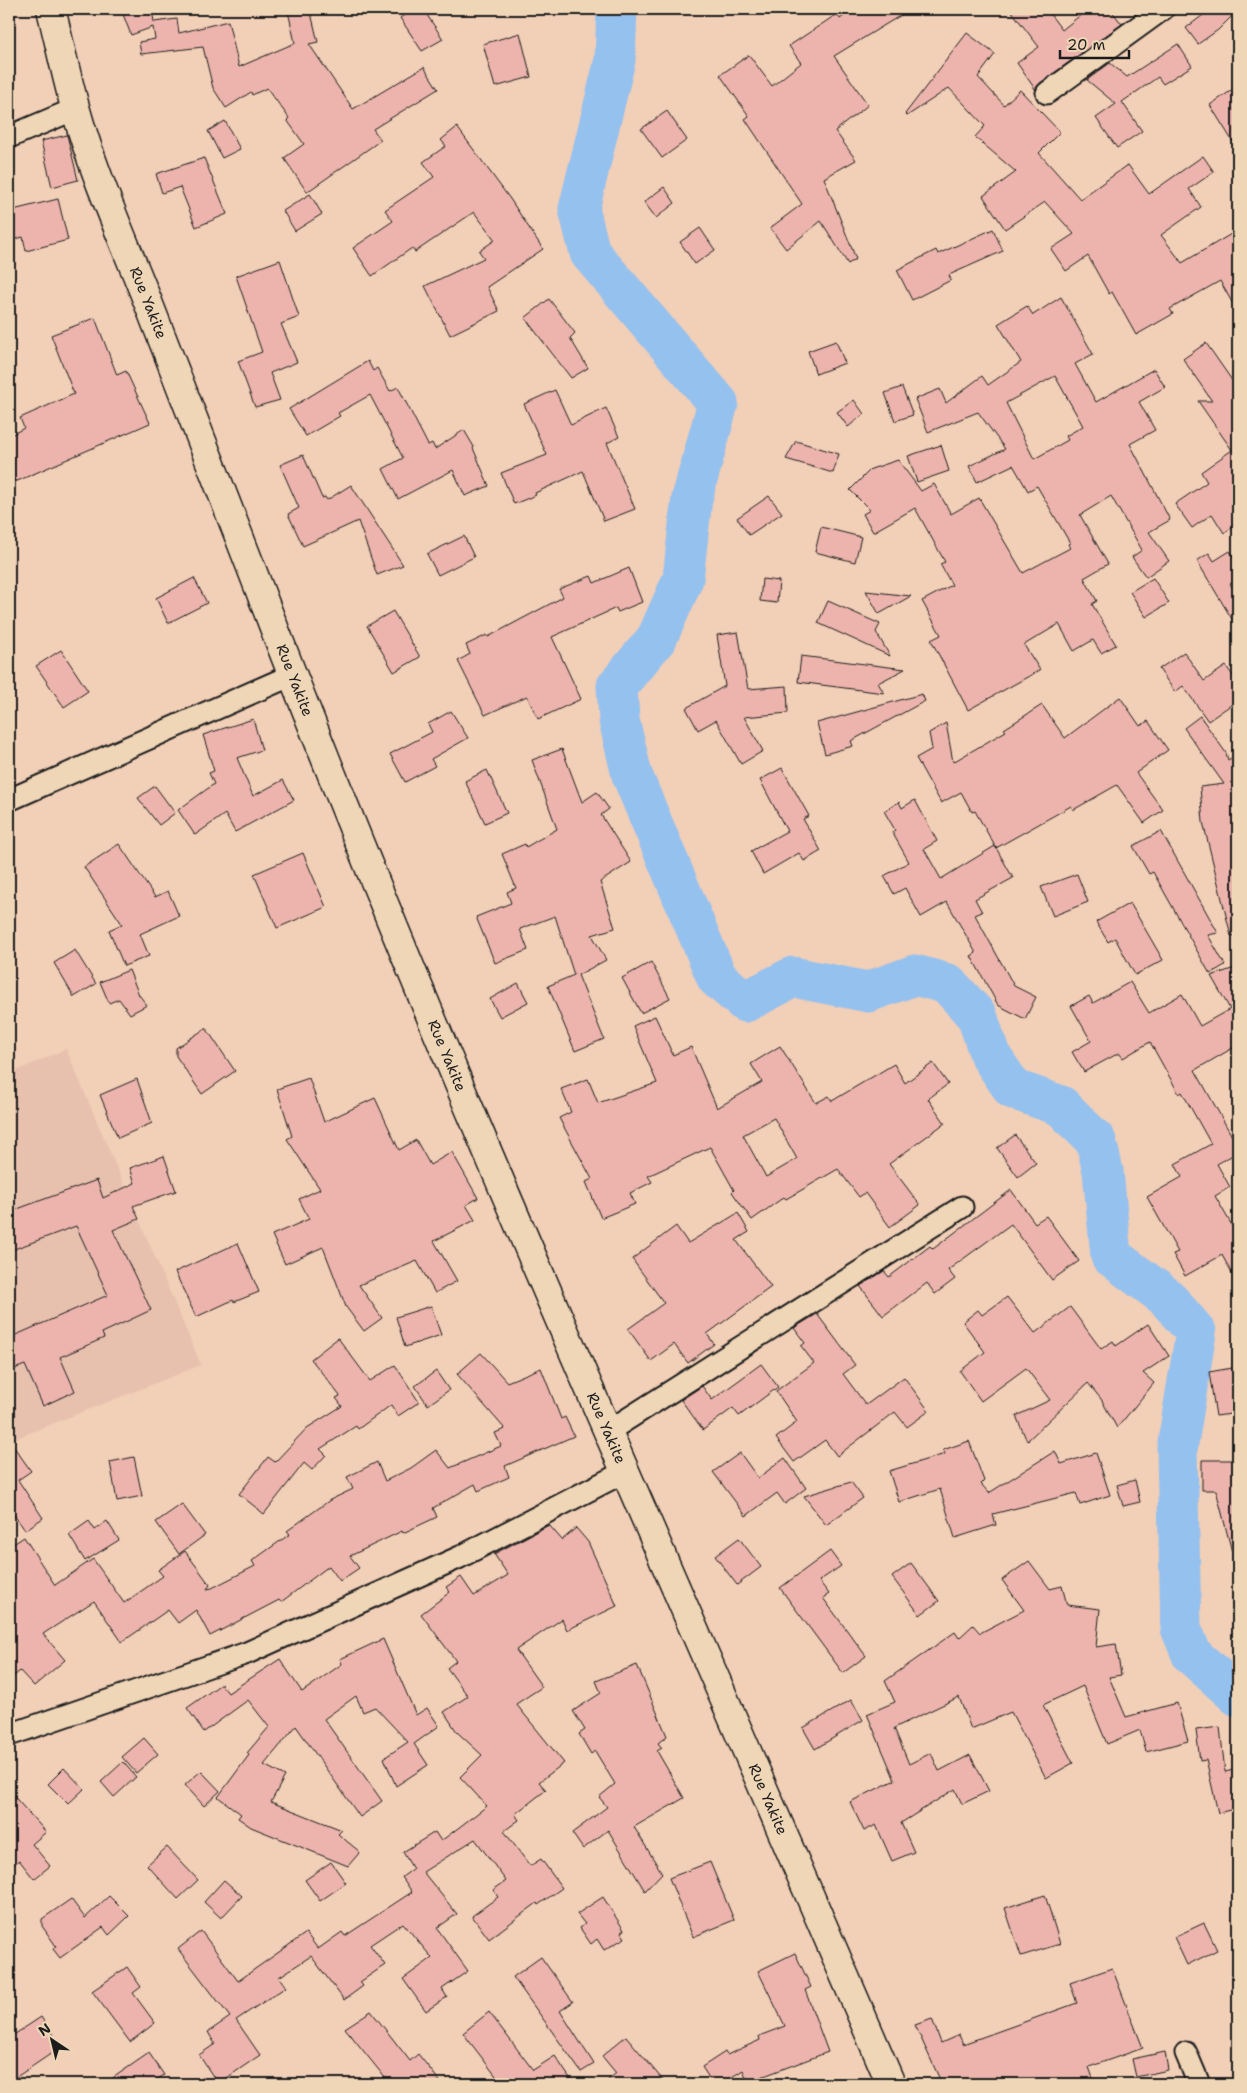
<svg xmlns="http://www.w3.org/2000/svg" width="1247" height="2093" font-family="'Shantell Sans',sans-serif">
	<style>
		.built { fill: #e8c0ae }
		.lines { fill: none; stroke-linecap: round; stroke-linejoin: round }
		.river { stroke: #95c1ef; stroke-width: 41 }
		.building { fill: #edb4ad; stroke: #1c1c1c; fill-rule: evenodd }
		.street-casing { stroke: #1c1c1c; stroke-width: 25 }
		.secondary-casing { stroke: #1c1c1c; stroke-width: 31 }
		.street { stroke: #efd6b7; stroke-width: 21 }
		.secondary { stroke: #efd6b7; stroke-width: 28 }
		.labels { text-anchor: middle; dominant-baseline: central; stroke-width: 4.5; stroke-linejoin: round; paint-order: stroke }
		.street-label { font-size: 15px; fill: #1c1c1c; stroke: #efd6b7 }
	</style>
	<rect width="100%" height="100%" fill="#f2cfb7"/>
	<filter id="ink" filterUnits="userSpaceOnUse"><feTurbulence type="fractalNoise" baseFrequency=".02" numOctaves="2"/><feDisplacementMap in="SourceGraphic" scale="10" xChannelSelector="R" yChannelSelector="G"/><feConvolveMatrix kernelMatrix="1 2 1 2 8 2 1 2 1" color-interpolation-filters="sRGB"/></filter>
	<g filter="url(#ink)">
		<path class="built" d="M66 1049 201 1365 9 1441V1074Z"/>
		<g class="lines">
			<path class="river" d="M617 9 615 60 579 209 590 253 718 403 692 498 683 579 657 638 617 686 619 720 632 775 717 978 745 1002 793 977 868 992 915 975 948 984 977 1016 990 1055 1013 1089 1061 1106 1096 1141 1103 1171 1111 1256 1166 1297 1196 1332 1177 1449 1181 1628 1192 1655 1238 1696"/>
		</g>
		<path class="building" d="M121 9H152L154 22 177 19 179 33 228 21 239 67 295 43 288 11 310 9 318 42 309 44 353 109 424 67 438 89 373 129 381 140 307 192 284 158 304 144 287 120 289 118 267 88 252 95 251 92 226 108 213 88 203 47 141 54 139 42 155 39 153 27 131 35Z
			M413 9H423L443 39 422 51 400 18Z
			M852 9H911L834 56 868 105 835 131 856 160 824 178 856 259 848 264 821 221 786 249 770 228 802 204 745 119 749 116 720 75 749 55 772 86 801 63 789 46 837 14 840 19Z
			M1010 9H1046L1062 30 1088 9H1110L1122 24 1040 83 1035 89 1017 63 1039 47Z
			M1211 9 1238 10 1218 30 1198 44 1186 28Z
			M520 33 531 77 495 87 483 44Z
			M967 33 995 54 978 77 1004 105 1020 90 1060 132 1039 153 1080 199 1128 165 1149 194 1203 156 1214 172 1189 189 1201 207 1161 235 1182 263 1238 230V313L1220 281 1170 309 1173 314 1136 335 1112 292 1109 294 1088 256 1066 271 1051 249 1074 234 1045 202 1005 229 983 196 1016 172 975 137 985 126 949 88 907 116 905 114Z
			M1178 44 1192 66 1163 84 1158 77 1122 102 1142 131 1117 148 1096 118 1116 104 1087 80 1110 63 1127 77Z
			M1238 86V150L1210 105Z
			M667 111 687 140 662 158 641 129Z
			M225 121 240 149 222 158 208 131Z
			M457 127 510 199 543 249 487 287 499 311 450 335 425 286 484 258 479 251 495 240 474 212 415 252 412 248 372 276 353 248 393 221 385 210 434 177 423 162 446 146 441 140Z
			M67 135 78 180 52 187 41 141Z
			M204 158 227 214 196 227 180 187 162 193 156 174Z
			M664 187 675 203 656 218 644 202Z
			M310 194 322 214 295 231 283 211Z
			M58 199 68 240 26 251 23 237 9 241V211Z
			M700 228 715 250 695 264 680 242Z
			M993 229 1003 251 949 275 951 280 912 300 897 270 936 250 938 254Z
			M280 260 299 317 281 324 297 362 270 373 280 400 255 407 238 361 262 352 236 276Z
			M1061 297 1093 354 1075 364 1096 402 1154 369 1165 387 1139 402 1155 430 1130 444 1170 520 1149 532 1169 561 1146 577 1132 557 1142 550 1111 496 1080 515 1108 564 1084 578 1097 601 1092 604 1116 645 1101 653 1093 640 1074 651 1059 624 1024 645 1040 670 968 710 931 640 941 635 922 601 952 585 940 564 945 562 915 508 873 532 863 514 870 510 850 490 871 469 898 460 921 491 934 484 951 514 979 498 1023 573 1070 548 1068 544 1070 543 1037 486 1028 491 1013 465 977 482 969 466 1005 449 978 412 928 432 915 399 940 389 946 403 982 376 988 385 1021 362 998 324 1027 306 1033 315ZM1055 376 1083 426 1066 436 1068 440 1034 459 1006 403Z
			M549 299 575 333 570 338 588 368 571 378 525 318Z
			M95 318 117 375 126 371 150 423 15 482 9 469V436L24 428 20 418 74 394 51 335Z
			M836 341 845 363 816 374 808 351Z
			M1206 343 1238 389V523L1224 533 1212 514 1192 528 1175 504 1207 482 1201 472 1232 450 1198 401H1212L1183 359Z
			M368 361 373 371 377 368 390 391 398 387 428 445 432 443 435 449 464 430 474 447 473 448 489 486 465 496 453 470 398 499 383 469 403 458 370 395 338 413 340 416 306 436 289 409Z
			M902 387 913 415 895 421 885 393Z
			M555 390 571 425 606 408 619 437 607 443 635 509 604 521 583 471 535 493 536 495 514 504 501 473 547 455 524 404Z
			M854 400 864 414 848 427 837 412Z
			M796 441 839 454 833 473 786 459Z
			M941 445 949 471 917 482 908 456Z
			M303 455 322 498 325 497 327 500 351 485 403 565 377 575 358 521 303 546 288 514 299 508 280 465Z
			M769 496 782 513 749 535 737 518Z
			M821 527 861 537 855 562 815 552Z
			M464 536 474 557 438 575 427 554Z
			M1230 551 1238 565V579L1230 584 1238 595V629L1197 561 1209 553 1214 561Z
			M629 568 642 602 618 612 616 608 552 637 581 699 538 719 527 696 485 715 458 661 470 654 466 645 487 635 488 637 563 597 559 589 591 576 594 583Z
			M194 578 207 603 168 623 156 598Z
			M1153 578 1169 603 1146 617 1130 592Z
			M762 579 779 581 777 603 760 601Z
			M866 591 911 596 879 614Z
			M828 601 880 624 876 632 890 656 818 623Z
			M393 611 420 657 394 672 367 626Z
			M738 632 748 689 787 686 788 713 744 717 763 751 741 764 716 720 698 730 686 708 725 686 717 635Z
			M61 650 88 691 64 707 36 666Z
			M1184 652 1204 681 1226 666 1238 683V700L1208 721 1183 686 1175 692 1159 669Z
			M801 656 905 669 878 683 884 693 798 682Z
			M922 694 925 701 851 741 853 746 825 754 817 723Z
			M1120 697 1140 726 1148 721 1168 750 1136 773 1163 810 1144 823 1117 785 1073 810 1071 806 996 848 975 811 972 812 961 792 941 803 916 758 932 749 929 733 946 723 953 762 1006 731 1004 729 1042 705 1065 738Z
			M451 711 468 738 431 759 435 766 405 782 390 754 432 732 428 724Z
			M1200 716 1226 753 1228 760 1238 754V935L1231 936 1203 822 1200 787 1224 784 1184 728Z
			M253 719 262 750 237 758 253 796 283 780 294 800 235 832 225 814 195 835 178 810 214 784 209 773 214 771 203 735Z
			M562 749 582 802 597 792 609 809 601 815 631 862 600 882 615 928 592 935 606 960 578 975 604 1039 575 1051 548 986 574 975 555 916 520 929 528 950 495 963 476 917 511 903 507 892 516 888 502 854 525 844 526 847 557 829 532 760Z
			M782 768 809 816 803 819 821 851 804 861 799 853 763 874 751 851 787 831 760 780Z
			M487 770 507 813 485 823 465 781Z
			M155 786 175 813 159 825 138 798Z
			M915 800 937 841 924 849 941 879 995 846 1013 878 975 899 982 912 975 915 1014 986 1036 997 1025 1019 998 1005 971 956 976 953 947 902 921 917 905 888 894 894 884 876 909 862 892 832 895 830 884 811 899 802 902 808Z
			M1161 831 1218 933 1208 935 1225 965 1210 974 1153 872 1149 874 1133 846Z
			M119 844 155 897 168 891 179 916 140 934 149 956 124 966 109 930 122 924 84 867Z
			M303 853 326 907 277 928 254 874Z
			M1077 874 1088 902 1053 916 1041 887Z
			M1130 903 1163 960 1135 975 1115 938 1108 942 1096 922Z
			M75 950 96 984 74 997 54 963Z
			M651 962 670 998 641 1013 622 978Z
			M1238 967V1045L1195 1070 1238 1147V1152L1217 1164 1230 1187 1215 1196 1238 1236V1285L1222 1255 1185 1276 1173 1254 1178 1252 1147 1197 1182 1177 1175 1164 1211 1144 1182 1092 1179 1094 1150 1042 1123 1058 1119 1053 1084 1072 1072 1052 1091 1041 1071 1006 1089 996 1093 1003 1130 982 1149 1013 1182 994 1200 1026 1230 1009 1211 976Z
			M129 970 139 995 147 1005 130 1014 119 999 109 1003 100 982Z
			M518 983 528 1002 500 1017 490 999Z
			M655 1016 673 1055 691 1047 717 1108 762 1082 751 1064 780 1046 816 1103 829 1096 832 1101 894 1064 905 1083 933 1063 948 1084 928 1099 945 1123 889 1164 920 1205 890 1227 865 1193 859 1197 838 1169 786 1199 784 1197 752 1220 732 1192 734 1190 710 1147 648 1176 652 1182 630 1193 635 1204 601 1218 586 1182 592 1179 559 1118 571 1112 561 1089 588 1079 598 1103 657 1083 633 1026ZM774 1118 797 1159 766 1177 743 1135Z
			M206 1028 235 1071 202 1094 176 1056V1048Z
			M309 1078 324 1122 375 1098 399 1150 416 1140 430 1165 452 1152 478 1198 466 1205 475 1220 434 1241 457 1281 435 1293 417 1261 359 1285 382 1318 364 1331 346 1307 323 1247 285 1264 272 1235 309 1219 299 1199 320 1189 287 1139 292 1136 277 1089Z
			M137 1079 152 1123 118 1138 100 1095Z
			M1015 1135 1036 1163 1018 1177 997 1148Z
			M164 1156 176 1191 133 1206 139 1219 113 1230 151 1310 102 1333 104 1338 60 1357 75 1391 43 1406 25 1365 9 1371V1338L108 1295 76 1226 9 1251V1212L97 1180 103 1198 135 1183 130 1168Z
			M1011 1190 1035 1223 1046 1216 1079 1261 1052 1280 1011 1224 948 1270 955 1279 935 1294 927 1283 883 1316 860 1286 884 1271 889 1277 930 1246 933 1249Z
			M738 1213 749 1232 736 1240 771 1287 707 1334 714 1344 688 1363 674 1344 651 1361 628 1329 664 1303 632 1259 676 1226 688 1243Z
			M238 1243 259 1292 234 1302 233 1300 196 1317 175 1272Z
			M1007 1297 1035 1333 1070 1307 1101 1349 1113 1341 1116 1346 1148 1324 1169 1356 1143 1373 1154 1383 1117 1428 1101 1399 1088 1383 1027 1441 1016 1416 1050 1400 1026 1368 981 1401 960 1371 985 1352 963 1322 978 1310 982 1315Z
			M431 1306 441 1335 405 1347 396 1317Z
			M817 1314 855 1365 843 1374 866 1405 904 1377 929 1411 907 1427 895 1412 837 1456 825 1440 794 1462 776 1438 797 1422 776 1391 814 1363 801 1346 805 1343 794 1328Z
			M338 1338 370 1381 395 1365 419 1402 398 1416 391 1405 358 1429 356 1426 320 1449 326 1455 312 1470 304 1463 264 1514 239 1494 268 1457 275 1462 307 1428 342 1406 336 1398 340 1396 311 1359Z
			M481 1353 507 1382 541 1368 561 1419 565 1417 574 1436 505 1466 509 1477 478 1491 475 1484 433 1508 437 1517 403 1533 402 1531 350 1556 359 1568 340 1581 329 1566 281 1602 279 1600 210 1636 196 1610 178 1623 168 1610 122 1642 94 1601 43 1634 65 1660 34 1686 20 1671 9 1680V1547L24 1537 55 1585 93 1559 124 1603 163 1576 158 1570 185 1551 210 1585 207 1589 212 1588 255 1566 252 1561 290 1534 287 1531 330 1500 353 1489 347 1477 377 1462 385 1481 411 1468 436 1450 450 1468 501 1446 495 1433 505 1429 457 1374Z
			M761 1364 778 1387 739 1416 733 1408 703 1430 681 1400 702 1386 712 1400Z
			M1238 1367V1413L1216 1416 1209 1372Z
			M436 1371 449 1390 428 1405 415 1386Z
			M9 1440 31 1471 18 1480 43 1518 25 1530 9 1508Z
			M969 1441 984 1481 981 1484 989 1493 1055 1451 1061 1464 1096 1453 1110 1495 1080 1505 1076 1493 993 1514 996 1525 955 1538 940 1489 899 1502 889 1471 945 1454 943 1450Z
			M740 1453 758 1478 785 1458 806 1488 785 1504 777 1493 746 1516 713 1472Z
			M134 1457 142 1496 117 1501 110 1462Z
			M1202 1460H1238V1552H1232L1216 1490H1202Z
			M1135 1480 1140 1502 1123 1506 1117 1485Z
			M851 1482 863 1498 826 1525 804 1496Z
			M182 1504 205 1535 179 1554 156 1522Z
			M89 1521 95 1530 107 1521 119 1540 85 1561 69 1535Z
			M549 1525 562 1540 576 1528 588 1542 617 1606 567 1630 562 1619 516 1650 542 1687 516 1704 564 1763 539 1782 546 1790 515 1814 519 1820 504 1831 530 1866 541 1859 562 1888 538 1905 537 1903 489 1939 472 1916 498 1897 493 1890 506 1881 475 1839 423 1872 457 1914 437 1928 468 1971 442 1989 447 1997 426 2011 403 1979 432 1958 403 1923 370 1945 385 1965 360 1982 363 1986 344 2000 311 1956 279 1977 286 1987 236 2020 260 2055 218 2084 199 2055 215 2044 208 2032 230 2017 178 1949 201 1931 238 1981 306 1933 318 1949 342 1932 345 1936 412 1892 402 1877 413 1869 403 1852 435 1832 441 1841 487 1806 460 1777 482 1755 457 1732 444 1712 468 1696 447 1668 456 1661 421 1614 450 1592 446 1587 461 1577 474 1596 508 1575 494 1554Z
			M739 1538 761 1567 737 1585 715 1556Z
			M830 1551 841 1566 819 1581 829 1594 823 1598 866 1656 843 1673 780 1588Z
			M1029 1561 1050 1589 1062 1586 1067 1605 1100 1609 1096 1647 1116 1644 1121 1675 1109 1677 1126 1717 1177 1703 1188 1741 1146 1752 1140 1730 1107 1744 1083 1686 1043 1705 1073 1763 1046 1778 1011 1712 971 1729 959 1697 894 1728 909 1764 931 1753 939 1771 970 1755 989 1791 962 1804 955 1789 901 1823 914 1852 892 1861 876 1825 864 1831 850 1802 895 1780 867 1714 895 1702 885 1681 955 1632 959 1638 973 1625 980 1633 1024 1610 1002 1580Z
			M911 1563 939 1601 920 1615 892 1577Z
			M383 1639 416 1715 427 1708 439 1726 414 1744 428 1765 396 1786 384 1758 408 1742 375 1707 363 1712 356 1696 324 1719 382 1801 360 1817 296 1726 264 1765 285 1776 271 1802 342 1830 338 1834 360 1852 348 1866 251 1827 238 1818 241 1814 218 1797 249 1755 247 1753 269 1727 248 1700 204 1732 187 1708 221 1684 228 1693 280 1659 302 1692 342 1664 340 1659Z
			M637 1665 667 1736 658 1743 662 1748 657 1751 684 1798 634 1827 662 1873 645 1891 608 1830 583 1849 572 1833 607 1807 599 1797 615 1784 595 1751 591 1754 579 1734 585 1730 573 1711 601 1693 596 1681Z
			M851 1700 863 1720 815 1749 803 1728Z
			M1220 1727 1225 1772 1238 1769V1808L1218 1813 1206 1760 1200 1761 1196 1730Z
			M144 1738 158 1754 136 1773 122 1757Z
			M123 1762 136 1777 114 1797 101 1782Z
			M64 1768 84 1789 68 1804 48 1784Z
			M201 1771 220 1791 204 1806 185 1785Z
			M9 1791 46 1832 32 1844 50 1866 34 1879 19 1860 9 1869Z
			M167 1847 198 1880 178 1899 147 1865Z
			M331 1862 346 1883 320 1901 305 1880Z
			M710 1862 734 1920 693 1937 669 1878Z
			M224 1880 242 1896 221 1918 204 1902Z
			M1045 1895 1060 1944 1021 1956 1005 1908Z
			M109 1896 129 1916 109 1935 103 1927 60 1958 53 1949 56 1946 42 1926V1919L71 1899 85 1918Z
			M603 1897 624 1930 621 1932 625 1938 604 1950 597 1939 591 1944 580 1928 585 1924 577 1914Z
			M1204 1923 1217 1950 1187 1965 1174 1937Z
			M795 1953 811 1987 805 1990 828 2052 748 2082 743 2070 721 2084H713L702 2067 725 2052 727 2055 760 2040 759 2036 785 2026 758 1971Z
			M541 1957 573 2002 560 2011 594 2064 581 2072 513 1977Z
			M127 1967 141 1987 133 1993 155 2023 130 2042 92 1991Z
			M1112 1968 1143 2048 1089 2067 1095 2084H942L915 2025 932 2019 941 2043 959 2035 963 2044 1077 2003 1070 1983Z
			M371 2011 410 2061 418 2054 442 2084H390L345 2028Z
			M489 2012 533 2070 555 2056 574 2084H502L463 2033Z
			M41 2017 61 2047 9 2082V2038Z
			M626 2036 666 2084H604L616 2073 602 2056Z
			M1165 2052 1168 2070 1136 2077 1132 2059Z
			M149 2053 164 2075 150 2084H104Z"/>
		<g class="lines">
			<defs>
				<path id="street" d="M1047 93 1163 9
					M9 137 75 109
					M9 800 292 675
					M607 1432 962 1207
					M9 1735 247 1653 460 1557 624 1472
					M1186 2053 1199 2084"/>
				<g id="secondary">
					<path id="s1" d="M51 9C59 41 66 75 75 107 93 172 121 234 146 297 182 388 217 479 252 570 447 1082 676 1581 891 2084"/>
				</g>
			</defs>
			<use href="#street" class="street-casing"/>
			<use href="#secondary" class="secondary-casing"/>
			<use href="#street" class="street"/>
			<use href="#secondary" class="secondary"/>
		</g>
	</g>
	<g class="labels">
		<g class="street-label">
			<text stroke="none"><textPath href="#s1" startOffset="310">Rue Yakite</textPath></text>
			<text stroke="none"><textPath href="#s1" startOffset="715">Rue Yakite</textPath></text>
			<text stroke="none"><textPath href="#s1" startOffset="1120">Rue Yakite</textPath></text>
			<text stroke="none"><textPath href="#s1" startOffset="1525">Rue Yakite</textPath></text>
			<text stroke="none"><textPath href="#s1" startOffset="1930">Rue Yakite</textPath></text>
		</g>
	</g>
	<rect width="1247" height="2093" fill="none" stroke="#efd6b7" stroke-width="30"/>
	<rect x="15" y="15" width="1217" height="2063" fill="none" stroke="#1c1c1c" stroke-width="2" filter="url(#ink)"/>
	<g transform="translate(52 2040) rotate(325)" stroke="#efd6b7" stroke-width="4" paint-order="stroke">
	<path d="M0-4L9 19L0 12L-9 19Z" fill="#1c1c1c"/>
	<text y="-8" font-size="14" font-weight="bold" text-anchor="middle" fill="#1c1c1c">N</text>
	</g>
	<path d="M1060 50v8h69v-8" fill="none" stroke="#1c1c1c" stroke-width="2.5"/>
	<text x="1067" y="50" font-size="15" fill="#1c1c1c" stroke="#efd6b7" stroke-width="4" paint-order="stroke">20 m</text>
</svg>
